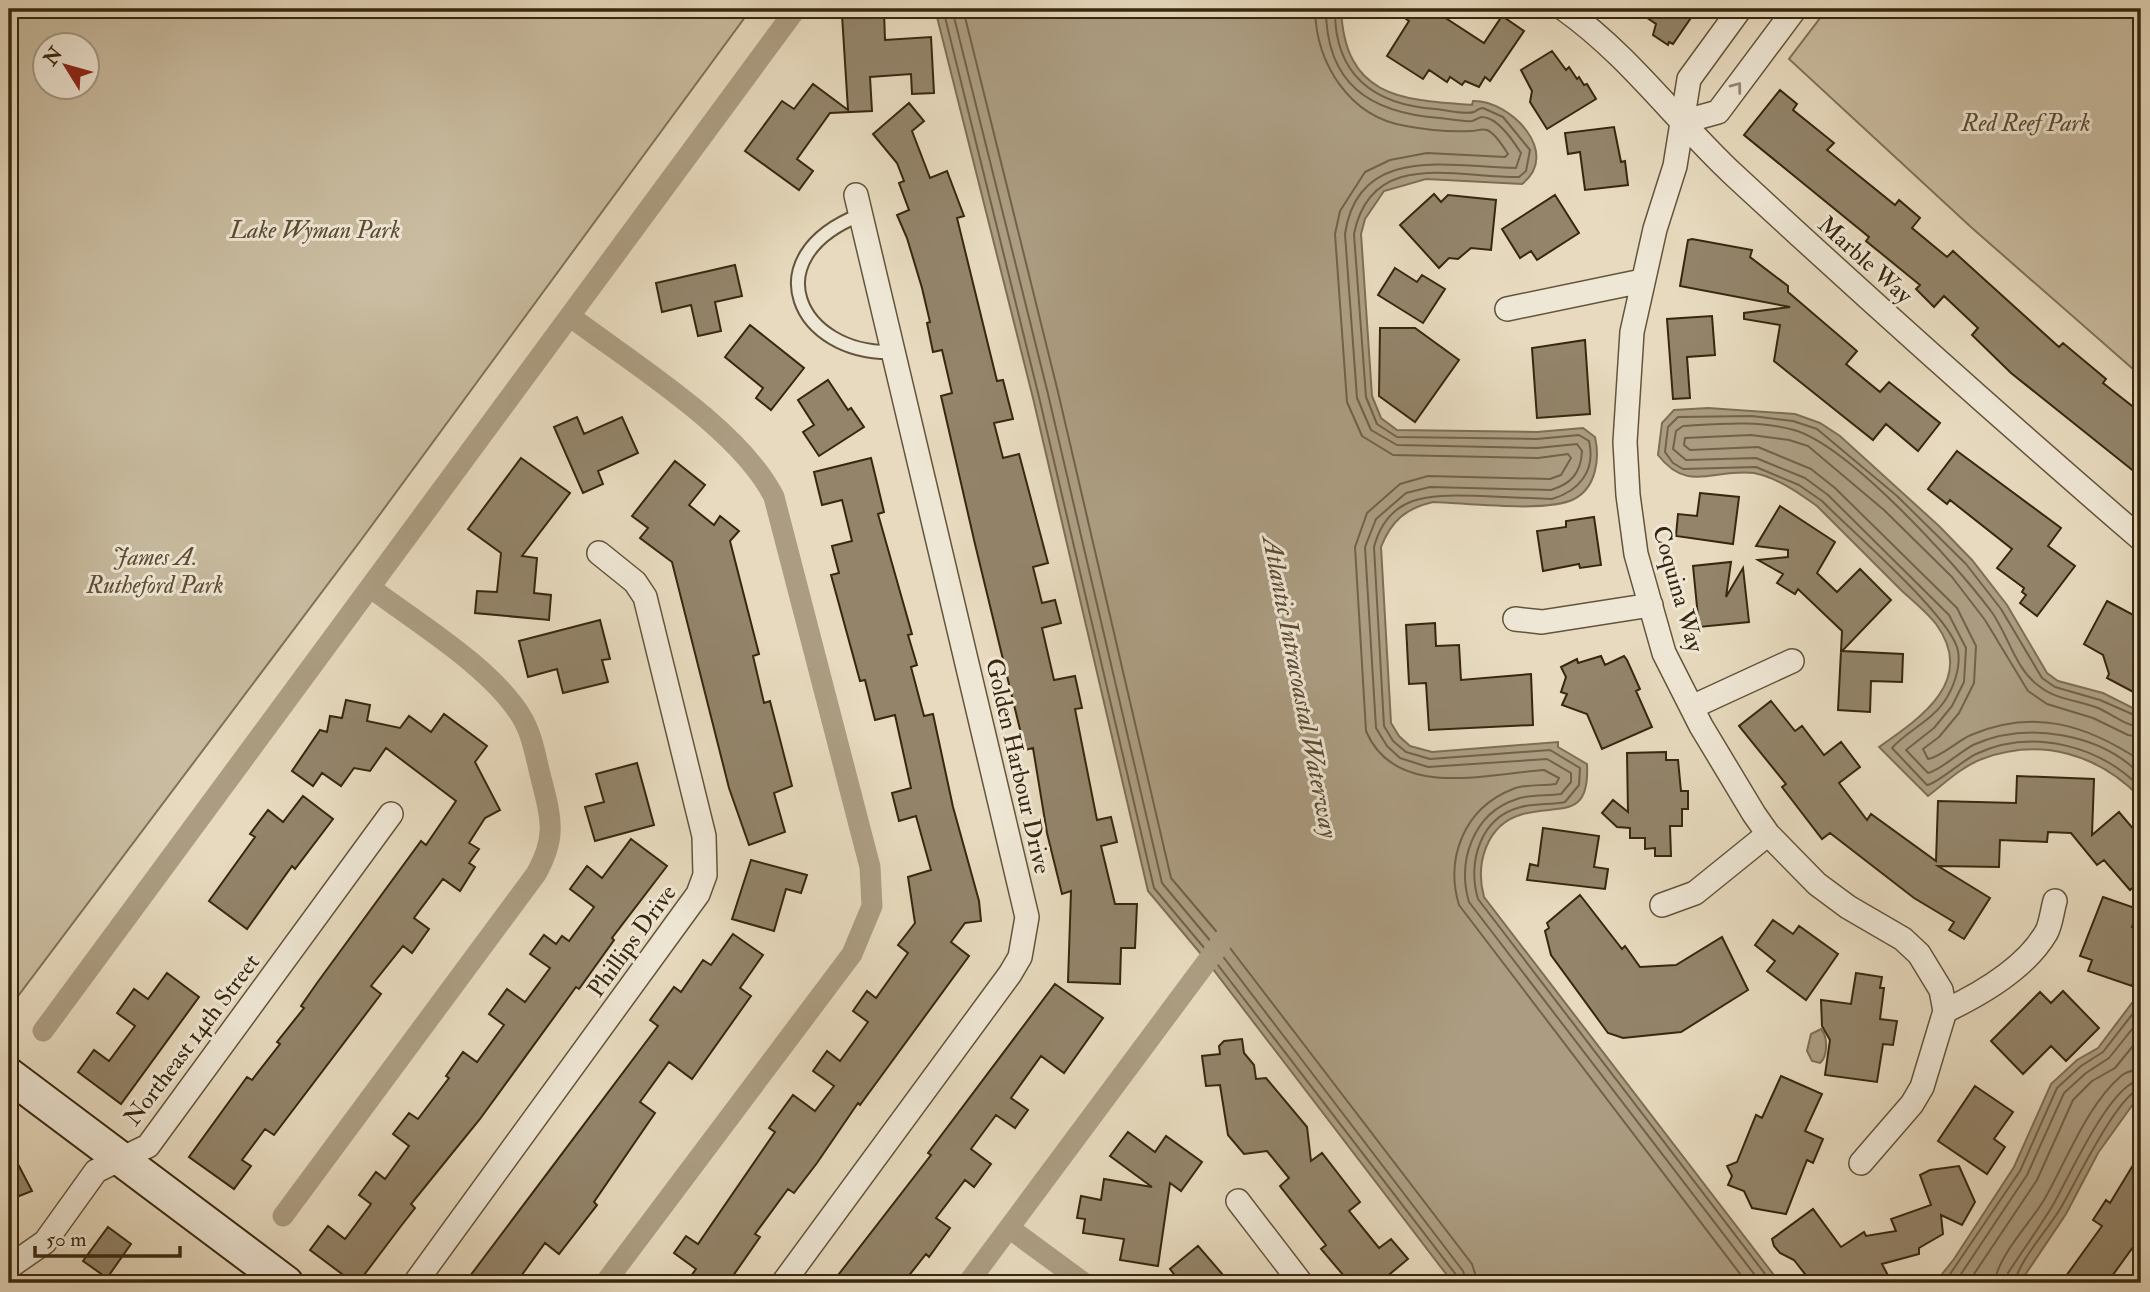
<svg xmlns="http://www.w3.org/2000/svg" width="2150" height="1292" font-family="'IM FELL Double Pica',serif">
	<style>
		.green { fill: #c9bca0; stroke: #807258; stroke-width: 2; fill-rule: evenodd }
		.water { fill: #ac9d82; stroke: #7e6e54; stroke-width: 2 }
		.lines { fill: none; stroke-linecap: round; stroke-linejoin: round }
		.shore { stroke: #726248; stroke-width: 2 }
		.canal { stroke: #ac9d82; stroke-width: 21 }
		.building { fill: #93846a; stroke: #38270f; stroke-width: 2 }
		.lane-casing { stroke: #64543b; stroke-width: 16 }
		.street-casing { stroke: #64543b; stroke-width: 26 }
		.secondary-casing { stroke: #38270f; stroke-width: 37 }
		.lane { stroke: #efe7d5; stroke-width: 12 }
		.street { stroke: #efe7d5; stroke-width: 23 }
		.secondary { stroke: #efe7d5; stroke-width: 33 }
		.oneway { stroke: #948772 }
		.labels { text-anchor: middle; dominant-baseline: central; stroke-width: 6; stroke-linejoin: round; paint-order: stroke }
		.park-label { font-size: 24px; font-style: italic; fill: #5c4c33; stroke: #efe7d5 }
		.street-label { font-size: 24px; fill: #38270f; stroke: #efe7d5 }
		.water-label { font-size: 26px; font-style: italic; fill: #5b4a32; stroke: #efe7d5 }
	</style>
	<rect width="100%" height="100%" fill="#e7dabe"/>
	<filter id="stains"><feTurbulence type="fractalNoise" baseFrequency=".00286" numOctaves="4"/><feColorMatrix values="0 0 0 0 .2 0 0 0 0 .09 0 0 0 0 .02 0 0 0 .5 -.17"/></filter>
	<radialGradient id="worn" r=".72"><stop offset=".6" stop-color="#630" stop-opacity="0"/><stop offset="1" stop-color="#630" stop-opacity=".3"/></radialGradient>
	<path class="green" d="M9 9H751L361 540 9 1008ZM46 46H88V88H46Z
		M1827 9H2125L2141 24V376L1972 228 1789 59Z"/>
	<path class="water" d="M935 9H1341C1345 97 1400 100 1472 105L1473 101C1510 100 1562 153 1522 184L1426 179 1384 191 1365 219 1361 234 1372 396 1381 418 1397 430 1537 432 1583 428 1595 437C1600 459 1596 488 1574 499 1548 513 1466 503 1433 502 1406 508 1391 521 1381 547L1391 723 1399 736 1410 746 1432 752 1558 742V747L1587 764C1590 821 1559 804 1523 814 1486 824 1475 864 1484 897L1780 1283H1453L1206 960 1148 891 1033 398Z
		M1708 408 1795 414 1820 423 1840 436 1939 526 1972 560 2007 605 2047 673 2058 681 2103 693 2141 712V798C2098 754 2041 737 1982 759 1961 767 1945 783 1928 796L1879 747C1921 718 1977 680 1936 624 1927 612 1913 601 1901 590 1873 562 1845 534 1817 506 1799 493 1776 477 1754 473 1714 468 1688 494 1658 455L1662 423 1674 410Z
		M2141 991V1093L2098 1153 2066 1214 2021 1281 1935 1283 1954 1259 2014 1167 2051 1084 2077 1060 2098 1048Z
		M1821 1029C1828 1037 1828 1056 1820 1063L1812 1061 1807 1051 1811 1034Z"/>
	<g class="lines">
		<path class="shore" d="M943 9 1039 397 1154 888 1211 956 1457 1276 1458 1283
			M952 9 1048 394 1162 883 1218 950 1463 1271 1467 1283
			M963 9 1058 392 1171 878 1227 944 1472 1264 1478 1283
			M1315 9C1316 63 1349 117 1406 126 1427 130 1450 132 1471 131 1477 131 1481 128 1487 130 1495 133 1503 146 1508 154L1505 157 1427 153 1390 160 1365 172 1340 211 1335 234 1347 402 1362 436 1393 455 1538 458 1568 454 1571 458 1561 475 1550 479 1428 476 1400 484 1367 513 1355 547 1366 731C1395 800 1485 774 1544 770L1559 778 1556 784C1542 786 1525 784 1513 789 1464 808 1445 858 1459 905L1747 1283
			M1326 9C1326 84 1370 113 1440 118 1450 119 1462 122 1472 121 1476 120 1479 117 1482 117 1498 117 1514 142 1521 153L1516 168C1451 167 1358 143 1345 234L1357 398 1371 430 1397 445 1537 448 1577 444 1582 451C1581 473 1571 484 1551 490L1430 487 1406 493 1376 519 1365 547 1376 728 1387 746 1400 758 1428 767 1547 759 1571 773V782L1561 794C1547 796 1530 794 1517 799 1473 813 1457 861 1469 902L1761 1283
			M1335 9C1334 75 1374 105 1436 109 1446 110 1464 115 1474 112 1477 110 1480 108 1483 108L1503 117 1530 150 1526 171 1519 177C1457 178 1371 148 1354 234L1366 397 1377 424 1397 437 1537 439 1579 435 1589 441C1596 471 1579 491 1552 499 1528 498 1504 497 1481 496 1434 495 1389 491 1374 547L1384 726 1393 741 1406 752 1430 759 1550 750 1580 768 1579 785 1565 802C1551 805 1535 803 1521 807 1480 817 1467 863 1478 899L1772 1283
			M2141 718 2100 700 2055 687 2042 678 2001 609 1966 564 1897 496 1817 429 1793 421 1752 416 1678 417 1668 427 1665 452 1673 463 1683 469 1756 467 1799 485 1822 501C1850 530 1952 617 1958 651 1961 668 1953 689 1944 702 1930 722 1907 731 1892 748L1927 785C1937 784 1963 760 1976 754 2032 728 2099 745 2141 788
			M2141 727C2126 726 2112 714 2098 708 2078 700 2056 700 2039 686 2015 669 2008 634 1991 611 1955 563 1849 446 1794 430 1759 420 1718 424 1683 426L1676 431 1673 449 1686 460 1756 458 1805 478 1828 495 1949 615 1966 648 1964 682 1952 706 1934 728 1906 750 1928 773C1939 771 1960 752 1973 745 2027 721 2100 733 2141 775
			M2141 737 2128 735 2093 718 2047 704 2028 691 1985 620 1952 577 1884 510 1808 446 1789 440 1751 435 1685 438 1684 445 1690 450 1758 447 1811 469 1835 488 1957 608 1976 646 1974 683 1959 713 1939 737 1923 749 1928 759C1941 757 1957 741 1971 735 2034 708 2087 725 2141 761
			M1944 1283 2020 1171 2057 1088 2081 1066 2103 1052 2141 1003
			M1955 1283 2027 1175 2064 1093 2086 1073 2109 1058 2141 1018
			M1968 1283 2037 1180 2073 1100 2092 1081 2115 1068 2141 1036
			M1995 1283C1996 1258 2031 1222 2044 1200 2066 1162 2087 1105 2121 1076 2127 1071 2134 1070 2141 1069
			M2006 1283 2008 1273C2023 1250 2039 1228 2053 1205 2068 1179 2111 1082 2141 1080
			M2015 1283C2017 1263 2049 1228 2060 1209 2073 1188 2119 1091 2141 1089"/>
		<path class="canal" d="M571 317C632 363 741 430 774 497L870 867 872 906 852 954 605 1283
			M43 1031 796 9
			M283 1216 536 874C556 839 552 820 542 782 536 760 533 735 521 716 491 667 417 623 371 588
			M1009 1228 1084 1283
			M968 1283 1223 940"/>
	</g>
	<path class="building" d="M1392 9H1445L1441 15 1484 43 1502 16 1524 31 1490 81 1485 77 1479 87 1465 81 1462 85 1450 77 1447 82 1429 70 1423 79 1387 56 1409 21Z
		M1634 9H1697L1673 44 1669 42 1668 45 1653 35 1656 24Z
		M884 12 885 40 931 37 934 93 912 94 911 74 870 77 872 111 830 113 797 159 813 171 799 190 745 151 782 101 794 109 813 84 848 110 842 15Z
		M1552 51 1566 70 1569 67 1577 79 1579 77 1584 85 1587 84 1596 99 1547 129 1530 102 1532 91 1521 70Z
		M1780 90 1797 104 1793 110 1834 143 1827 150 1895 205 1899 200 1920 218 1912 228 1947 257 1953 251 2059 347 2063 343 2106 379 2103 383 2141 413V477L2011 373 1972 335 1978 328 1944 296 1934 307 1916 289 1920 285 1866 241 1869 237 1744 135Z
		M909 103 924 121 912 131 930 178 947 171 964 216 957 218 997 381 1003 380 1013 419 994 423 1003 458 1019 454 1048 563 1033 567 1042 603 1055 600 1061 623 1042 628 1054 680 1075 676 1082 708 1075 709 1097 820 1111 817 1117 842 1101 846 1115 904H1137L1135 948H1121L1120 984 1068 982 1071 891 1062 894 1047 833 1033 748 1025 750 975 544 941 396 952 393 942 350 933 352 927 323 930 322 922 288 907 238 897 215 909 210 899 183 904 181 897 163 873 134Z
		M1614 127 1621 162 1625 161 1628 185 1585 190 1580 152 1568 154 1565 133Z
		M1434 194 1441 202 1448 195 1496 200 1491 250 1471 248 1458 259 1449 258 1439 268 1400 225Z
		M1555 195 1579 233 1537 260 1531 251 1520 258 1502 229Z
		M1692 239 1752 250 1750 257 1788 286V292L1857 351 1846 364 1880 392 1889 382 1940 423 1918 451 1886 424 1873 440 1774 361 1780 325 1744 319V313L1790 307 1680 286 1688 240Z
		M735 265 742 296 715 302 721 331 698 336 691 305 662 312 656 283Z
		M1395 268 1417 282 1422 275 1445 289 1423 323 1378 295Z
		M1712 316 1715 355 1687 357 1690 398 1673 399 1667 319Z
		M750 325 804 368 771 410 756 398 763 388 725 357Z
		M1380 328H1415L1459 360 1415 422 1379 396Z
		M1585 340 1590 414 1537 418 1532 348Z
		M828 380 848 410 851 408 864 427 819 456 803 432 814 425 798 400Z
		M577 417 584 434 622 417 638 453 598 471 603 484 583 493 554 427Z
		M1957 451 2061 528 2048 546 2075 566 2037 616 2020 603 2026 595 2022 592 2024 588 1997 568 2012 549 1950 500 1947 504 1928 489Z
		M521 458 570 493 522 556 537 558 534 593 551 595 549 620 475 613 477 591 497 592 501 553 468 529Z
		M871 458 884 512 878 514 912 634 908 635 917 665 911 667 924 716 933 714 953 807 979 901 981 921 965 923 951 942 969 956 860 1105 858 1103 817 1163 794 1193 788 1189 755 1234 760 1237 728 1283H686L696 1269 674 1253 686 1236 698 1244 775 1132 769 1128 793 1095 815 1111 834 1086 813 1071 827 1051 840 1061 868 1022 853 1011 867 991 876 998 908 953 898 945 915 923 908 877 931 870 916 816 899 821 892 793 911 788 895 715 875 720 865 680 860 681 831 575 839 573 832 546 852 541 842 500 822 505 814 472Z
		M675 461 705 485 689 505 714 525 720 516 739 531 730 541 759 654 753 656 764 703 770 701 792 786 774 793 785 832 749 845 729 788 672 562 640 538 648 528 632 516Z
		M1700 493 1739 497 1733 544 1676 536 1678 514 1697 516Z
		M1780 506 1835 542 1817 573 1837 592 1860 569 1891 600 1842 651 1903 654 1902 682 1871 681 1870 712 1838 710 1842 631 1798 589 1795 594 1777 583 1783 574 1758 560 1788 557V550L1756 546Z
		M1594 517 1601 565 1580 568 1579 564 1543 571 1537 531 1566 527V521Z
		M1731 562 1726 597 1743 568 1749 622 1699 627 1693 566Z
		M2107 601 2141 619V696L2107 678 2109 674 2103 655 2084 644Z
		M600 620 610 659 602 660 608 682 563 693 557 669 528 677 519 641Z
		M1435 623 1436 646 1459 645 1461 680 1531 674 1533 725 1429 730 1426 683 1409 684 1406 625Z
		M1601 656 1605 665 1624 656 1627 660 1640 689 1636 691 1652 727 1602 749 1587 714 1562 705 1567 694 1561 692 1566 677 1561 667 1577 659 1578 663Z
		M346 700 370 705 367 721 400 728 409 716 431 732 444 714 487 746 475 762 500 810 485 818 469 843 479 849 469 863 475 867 460 891 443 879 414 918 429 929 412 953 403 946 371 986 381 994 274 1135 265 1129 242 1160 251 1166 234 1189 189 1157 247 1077 252 1080 280 1044 277 1042 304 1008 301 1006 317 983 421 841 426 845 456 801 386 748 370 771 354 768 341 786 322 773 313 786 292 771 320 730 327 732 330 716 342 718Z
		M1771 701 1795 731 1802 726 1824 755 1841 742 1860 767 1839 783 1867 820 1871 814 1936 861 1938 801 2016 803 2017 776 2094 779 2092 835 2119 812 2141 838V881L2130 890 2104 860 2097 865 2071 833 2048 832 2047 842 2000 840 1999 867 1938 866 1990 898 1964 939 1949 930 1954 922 1914 898 1830 833 1822 839 1782 787 1786 784 1739 726Z
		M1666 752V760H1678L1681 791H1688V809H1682V826H1670L1671 856H1655V848L1645 849V838H1630V828L1617 827 1602 813 1613 800 1628 812 1627 753Z
		M637 763 654 825 595 841 585 807 604 802 596 774Z
		M303 796 333 819 295 869 292 866 247 929 209 901 255 837 250 834 268 810 283 822Z
		M1543 828 1599 836 1594 867 1608 869 1605 889 1527 880 1530 864 1538 866Z
		M631 839 667 866 612 938 614 940 579 989 576 987 480 1119 411 1204 415 1208 401 1226 358 1283H354L310 1250 328 1226 345 1239 371 1204 359 1195 376 1172 385 1179 409 1146 393 1134 409 1113 418 1119 449 1078 446 1076 463 1052 477 1062 504 1025 489 1014 507 989 525 1002 550 968 530 954 544 935 556 944 562 936 569 941 594 907 570 889 587 866 602 878Z
		M751 860 807 875 801 893 786 889 774 931 732 919Z
		M1580 895 1622 949 1625 946 1640 967 1676 965 1722 937 1748 990 1681 1032 1623 1038 1608 1033 1551 955 1545 931 1549 928 1547 923Z
		M2103 897 2138 909 2132 927 2139 930 2134 945 2141 947V958L2132 986 2088 971 2092 960 2080 956Z
		M1773 920 1793 934 1799 926 1838 954 1806 1000 1767 971 1775 961 1755 945Z
		M733 934 763 955 740 988 751 996 692 1079 669 1062 640 1102 655 1113 594 1202 597 1205 559 1254 545 1243 516 1283H481L470 1276 658 1026 650 1020 674 987 681 992 703 960 711 965Z
		M167 973 199 997 121 1104 78 1072 94 1050 109 1061 135 1026 117 1013 134 989 148 999Z
		M1856 973 1882 977 1880 988H1884L1880 1019 1897 1021 1893 1045 1883 1044 1877 1082 1825 1075 1830 1040 1822 1026 1821 1000 1851 1004Z
		M1055 984 1103 1018 1064 1073 1041 1056 1011 1098 1028 1110 1015 1128 996 1115 971 1149 991 1164 974 1187 965 1180 936 1218 950 1228 929 1257 926 1254 903 1283H832L931 1155 928 1153Z
		M2063 991 2099 1028 2066 1061 2051 1046 2023 1074 1991 1041 2040 992 2051 1003Z
		M1242 1039 1244 1053 1254 1065 1256 1079 1266 1078 1307 1127 1311 1161 1322 1153 1360 1202 1349 1211 1379 1248 1391 1239 1408 1259 1379 1283H1350L1321 1249 1326 1245 1280 1186 1289 1178 1267 1151 1244 1154 1228 1135 1220 1085 1206 1086 1202 1056 1220 1054 1219 1046 1224 1041Z
		M1781 1076 1822 1094 1805 1131 1823 1139 1813 1163 1807 1160 1786 1214 1752 1208 1744 1191 1728 1185 1732 1176 1727 1166 1737 1162 1756 1115 1762 1118Z
		M1975 1086 2013 1112 1994 1139 2005 1147 1987 1174 1938 1141Z
		M1128 1132 1155 1152 1166 1136 1202 1162 1181 1191 1170 1183 1158 1266 1120 1260 1124 1239 1083 1233 1085 1219 1077 1218 1081 1196 1101 1200 1104 1179 1152 1187 1110 1156Z
		M9 1147 32 1191 9 1200Z
		M2141 1152V1236L2107 1283H2061L2102 1226 2093 1220 2106 1200 2110 1203Z
		M1959 1166 1975 1202 1962 1225 1941 1215 1943 1234 1919 1248V1254L1882 1264 1892 1283H1812L1794 1260 1780 1253 1774 1246 1772 1239 1813 1209 1841 1247 1864 1232 1866 1236 1896 1231 1891 1219 1931 1205 1920 1175 1930 1170Z
		M108 1227 131 1244 107 1278 83 1261Z
		M1198 1246 1230 1283H1181L1170 1269Z"/>
	<g class="lines">
		<defs>
			<path id="lane" d="M860 215C753 257 798 355 893 352"/>
			<path id="street" d="M1564 9C1629 55 1676 121 1734 175 1868 299 2003 420 2141 539
				M1740 9 1689 79 1675 166 1655 229 1632 332 1625 442 1628 495 1636 554 1664 653 1701 726 1754 814 1768 834 1817 884 1848 907 1903 939 1919 954 1941 990 1945 1011
				M1682 122 1718 112 1795 9
				M1507 309 1642 281
				M1515 619 1542 622 1651 605
				M1692 707 1792 661
				M1662 905 1695 893 1768 834
				M1861 1163 1912 1104 1922 1087 1945 1011C1981 994 2025 969 2046 933 2051 925 2052 911 2055 901
				M1238 1201 1301 1283
				M9 1267 45 1242 96 1171 148 1146 391 814
				M415 1283 698 894 705 875 704 836 645 597 635 582 599 553
				M783 1283 1010 974 1020 957 1027 917 856 195"/>
			<path id="secondary" d="M9 1075 286 1283"/>
		</defs>
		<use href="#lane" class="lane-casing"/>
		<use href="#street" class="street-casing"/>
		<use href="#secondary" class="secondary-casing"/>
		<use href="#lane" class="lane"/>
		<use href="#street" class="street"/>
		<use href="#secondary" class="secondary"/>
	</g>
	<defs><path id="oneway-chevron" d="M-2-3.5L2.5 0L-2 3.5" fill="none" stroke-width="1.6" stroke-linecap="round" stroke-linejoin="round" transform="scale(1.75)"/></defs>
	<use class="oneway" href="#oneway-chevron" transform="translate(1737 87) rotate(-53)"/>
	<g class="labels">
		<g class="park-label">
			<text x="2026" y="123">Red Reef Park</text>
			<text x="315" y="230">Lake Wyman Park</text>
			<text x="155" y="557">James A.<tspan x="155" dy="28">Rutheford Park</tspan></text>
		</g>
		<g class="street-label">
			<text transform="translate(1865 260) rotate(42)">Marble Way</text>
			<text transform="translate(1678 589) rotate(74)">Coquina Way</text>
			<text transform="translate(1018 766) rotate(77)">Golden Harbour Drive</text>
			<text transform="translate(632 941) rotate(-54)">Phillips Drive</text>
			<text transform="translate(192 1040) rotate(-53)">Northeast 14th Street</text>
		</g>
		<g class="water-label">
			<text transform="translate(1300 687) rotate(79)">Atlantic Intracoastal Waterway</text>
		</g>
	</g>
	<rect width="2150" height="1292" fill="none" stroke="#e7dabe" stroke-width="35"/>
	<rect x="10" y="10" width="2129" height="1271" fill="none" stroke="#38270f" stroke-width="3.5"/>
	<rect x="18" y="18" width="2115" height="1257" fill="none" stroke="#38270f" stroke-width="2"/>
	<g transform="translate(66 66) rotate(307)"><circle r="33" fill="#efe7d5" stroke="#a69a86" stroke-width="2"/>
	<path d="M0-5L12 26L0 18L-12 26Z" fill="#8f2418"/>
	<text y="-10" font-size="19" font-weight="bold" text-anchor="middle" fill="#38270f">N</text>
	</g>
	<path d="M35 1246v10h145v-10" fill="none" stroke="#38270f" stroke-width="3.5"/>
	<text x="46" y="1246" font-size="21" fill="#38270f" stroke="#efe7d5" stroke-width="5" paint-order="stroke">50 m</text>
	<rect width="100%" height="100%" filter="url(#stains)"/>
	<rect width="100%" height="100%" fill="url(#worn)"/>
</svg>
